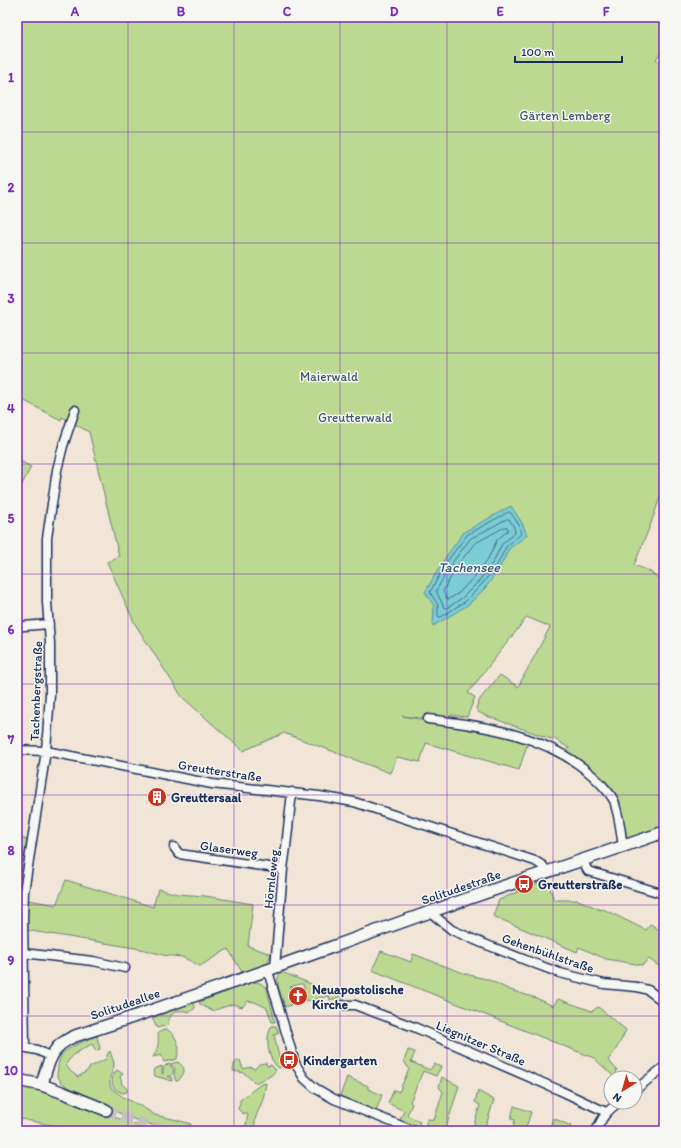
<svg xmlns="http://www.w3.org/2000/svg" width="681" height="1148" font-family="Itim,sans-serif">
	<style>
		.green { fill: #bcd991; stroke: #6c8478 }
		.water { fill: #7bccd4; stroke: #558da5 }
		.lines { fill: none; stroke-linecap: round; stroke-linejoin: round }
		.shore { stroke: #416e8d; stroke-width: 1 }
		.secondary-tunnel { stroke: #c5c1be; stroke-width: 11; stroke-dasharray: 11 5.5; stroke-linecap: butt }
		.street-casing { stroke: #1b2f5e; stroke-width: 11 }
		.secondary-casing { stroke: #1b2f5e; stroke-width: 14 }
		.street { stroke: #f6f6f2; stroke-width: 8 }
		.secondary { stroke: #f6f6f2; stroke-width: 11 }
		.grid { fill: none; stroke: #7b2cbf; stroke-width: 1; stroke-opacity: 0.55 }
		.labels { text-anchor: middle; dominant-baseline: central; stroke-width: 3; stroke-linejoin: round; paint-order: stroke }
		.park-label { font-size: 13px; fill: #435a6b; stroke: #f6f6f2 }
		.street-label { font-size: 13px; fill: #1b2f5e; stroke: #f6f6f2 }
		.poi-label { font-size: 13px; font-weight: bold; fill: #1b2f5e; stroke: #f6f6f2; text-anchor: start }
		.water-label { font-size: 14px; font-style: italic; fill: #33567c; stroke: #f6f6f2 }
		.neatline { fill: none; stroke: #7b2cbf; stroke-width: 1.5 }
		.grid-label { font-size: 13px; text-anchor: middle; font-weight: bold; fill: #7b2cbf }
	</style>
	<rect width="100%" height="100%" fill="#f0e5d6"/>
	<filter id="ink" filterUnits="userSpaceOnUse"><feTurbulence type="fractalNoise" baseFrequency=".025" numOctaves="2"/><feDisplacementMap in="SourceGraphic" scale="8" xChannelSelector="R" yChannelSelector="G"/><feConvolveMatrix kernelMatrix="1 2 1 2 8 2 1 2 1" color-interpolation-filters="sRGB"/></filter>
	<g filter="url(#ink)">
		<path class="green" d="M17 17H658L664 21V48L656 59 664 66V486L650 526 634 565 649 571 664 583V833L623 847 614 799 600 783 567 752 569 748 553 738 551 739 484 715 478 712 476 708 480 699 500 675 518 687 550 627 527 617 468 693 475 697 467 717 451 715 447 721 402 716 464 727 528 742 519 770 426 743 420 762 397 757 390 773 284 733 243 751 182 697 135 624 107 562 119 556 89 432 62 417 61 420 17 397Z
			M17 459 31 467 17 494Z
			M17 836 27 840 17 900Z
			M547 879 554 900H578L601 910 603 909 646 930 651 924 663 933 664 932V970L649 959 642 965 606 959 579 947 577 952 493 916 499 900Z
			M66 880 153 907 158 889 178 894 205 896 253 904 248 946 271 954 266 966 242 972 228 949 200 966 182 957 163 955 141 949 26 930 29 900 56 905Z
			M381 951 411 962 413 954 466 974 481 978 487 979 510 990 536 998 553 1006 558 999 592 1011 598 1007 626 1030C621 1041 616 1051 608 1060L617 1070 615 1078 594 1058 372 970Z
			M280 973H284L339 995 340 997 330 1000 329 996 307 1001 303 984H300L290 987 291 1005 285 1007C282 997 274 982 280 973Z
			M254 982C260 982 263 984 267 989L275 1022H272L267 1008 255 1002 248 1001 242 1007 233 1004 212 1011 200 1004 199 1002Z
			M194 1002 195 1008 190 1012C177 1009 170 1011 168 1025L157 1028 152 1018Z
			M272 1026H276L279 1033 274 1035 280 1061 283 1060 285 1065 279 1068C268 1061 264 1037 272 1026Z
			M166 1029C173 1032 178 1041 179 1049 179 1052 177 1056 177 1059L164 1062 161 1055 153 1057C158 1049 159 1043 158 1033Z
			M97 1036 100 1049 96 1051 92 1044C83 1049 70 1055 66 1065L70 1071 78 1077 87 1071 90 1067 106 1059 108 1053 110 1051C111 1056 114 1060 114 1064 113 1074 107 1076 111 1088L123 1097 139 1105 155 1115 173 1119 191 1124V1125L189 1127 191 1131C187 1131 182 1132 178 1131 158 1127 124 1119 108 1106L66 1086 61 1082 57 1075C58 1070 58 1061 61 1056 67 1047 88 1039 97 1036Z
			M408 1050 415 1052 411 1062 430 1070 434 1064 441 1067 436 1076 423 1071 410 1102 412 1104 407 1115 420 1122 417 1128 410 1126V1124L405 1121 403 1123 399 1122 404 1111 388 1103 394 1090 399 1092 409 1069 404 1061Z
			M240 1060 243 1069 251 1067 255 1069 259 1064 266 1063 267 1066 271 1065 276 1070C270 1079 264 1078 255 1083L244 1073 233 1071 234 1064 237 1061Z
			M178 1062C187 1069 185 1073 178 1081H176L174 1075 175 1069 172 1065H170L173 1069C174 1074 171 1076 167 1077H172V1081L155 1076 153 1072 154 1069 162 1066V1073L163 1074V1069L165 1066 168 1065H166Z
			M117 1070 123 1074 120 1076 122 1084 127 1089V1092L123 1093C120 1092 116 1090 114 1088 110 1082 113 1074 117 1070Z
			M347 1077 368 1086V1089L382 1095 376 1111 340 1096Z
			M442 1077 459 1086 445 1131H438L425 1126 428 1119 434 1120 443 1092 439 1087Z
			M266 1083C265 1089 264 1096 262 1102 258 1113 254 1116 255 1129L254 1131H245L248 1114 242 1113 238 1109 240 1103V1100L261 1084Z
			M17 1085 28 1087 154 1131H79L17 1118Z
			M478 1091 494 1100 486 1125 488 1127 487 1131H472L480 1105 475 1102Z
			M514 1106 531 1112 525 1131H512L515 1120 511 1119Z
			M553 1118 571 1126 569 1131H549Z"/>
		<path class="water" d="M511 506 522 523 527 535 509 549 500 567 486 587 468 605 433 626 434 606 425 592 445 558 464 532Z"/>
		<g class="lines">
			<path class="shore" d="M509 512 511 513 519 525 521 534 506 547 497 565 482 584 466 601 449 612 441 617H439L438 616V605L430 592 448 560 467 535Z
				M507 519H509L514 527 515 533 502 544 493 562 479 581 462 598 447 608H444L442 603 436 591 452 563 470 539Z
				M505 527H507L508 530 497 540 488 559 474 577 459 593 449 599H447L443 591 457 566 474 544Z"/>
			<path class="secondary-tunnel" d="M106 1110 149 1126 168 1131"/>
			<defs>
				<path id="street" d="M17 626H24L49 624
					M428 719C487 726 547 735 593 776 599 782 609 791 613 799 615 801 615 805 616 808 620 821 621 834 623 847
					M17 750 46 751 212 784 319 796 354 802 535 861 543 866 547 872
					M174 847 179 854 283 869
					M582 860 588 871 664 894
					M430 912 452 930 482 943 533 963 560 973 604 984 637 987 648 990 664 1002
					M23 953 93 961 125 968
					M275 968 283 869 286 847 292 792
					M268 971 295 1063 304 1078 315 1088 334 1099 414 1131
					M344 1005H355L414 1027 559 1090 606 1112
					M17 1046 37 1050 52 1057
					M25 1047 23 917 24 892 46 751 50 694V643L47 602V538L57 470 63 446 75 410
					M635 1090 664 1067
					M596 1131C603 1116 606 1112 619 1102"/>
				<path id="secondary" d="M17 1080 42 1085 64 1093 106 1110
					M42 1085C45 1072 50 1053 61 1044 65 1041 70 1038 75 1036 194 998 311 954 430 912 507 884 586 860 664 832"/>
			</defs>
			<use href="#street" class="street-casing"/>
			<use href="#secondary" class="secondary-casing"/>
			<use href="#street" class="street"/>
			<use href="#secondary" class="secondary"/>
		</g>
	</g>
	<path class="grid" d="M128 17V1131M234 17V1131M340 17V1131M447 17V1131M553 17V1131M17 132H664M17 243H664M17 353H664M17 464H664M17 574H664M17 684H664M17 795H664M17 905H664M17 1016H664"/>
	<defs>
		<symbol id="building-disc" viewBox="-11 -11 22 22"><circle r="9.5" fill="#c8321e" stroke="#f6f6f2"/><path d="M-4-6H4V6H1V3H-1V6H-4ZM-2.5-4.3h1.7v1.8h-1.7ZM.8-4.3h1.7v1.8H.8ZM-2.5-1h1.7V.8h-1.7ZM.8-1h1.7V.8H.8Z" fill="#fff"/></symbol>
		<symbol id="bus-disc" viewBox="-11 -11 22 22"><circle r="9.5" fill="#c8321e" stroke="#f6f6f2"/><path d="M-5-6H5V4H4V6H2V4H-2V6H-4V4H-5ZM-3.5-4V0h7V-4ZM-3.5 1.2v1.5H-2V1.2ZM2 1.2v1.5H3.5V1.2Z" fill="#fff"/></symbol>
		<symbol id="church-disc" viewBox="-11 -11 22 22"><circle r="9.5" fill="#c8321e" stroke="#f6f6f2"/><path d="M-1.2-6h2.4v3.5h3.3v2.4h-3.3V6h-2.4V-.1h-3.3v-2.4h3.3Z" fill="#fff"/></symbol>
	</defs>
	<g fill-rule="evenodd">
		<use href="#building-disc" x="146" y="786" width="22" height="22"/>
		<use href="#bus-disc" x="513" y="873" width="22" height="22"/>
		<use href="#church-disc" x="287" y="985" width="22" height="22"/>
		<use href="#bus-disc" x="278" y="1049" width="22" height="22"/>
	</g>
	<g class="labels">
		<g class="park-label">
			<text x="565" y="115">Gärten Lemberg</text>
			<text x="329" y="376">Maierwald</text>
			<text x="355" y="417">Greutterwald</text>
		</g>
		<g class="street-label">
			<text transform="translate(36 691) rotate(-88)">Tachenbergstraße</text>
			<text transform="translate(220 771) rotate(9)">Greutterstraße</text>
			<text transform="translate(229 849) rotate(8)">Glaserweg</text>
			<text transform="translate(271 879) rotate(-84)">Hörnleweg</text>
			<text transform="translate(461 887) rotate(-19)">Solitudestraße</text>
			<text transform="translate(548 953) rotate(19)">Gehenbühlstraße</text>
			<text transform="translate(125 1004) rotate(-19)">Solitudeallee</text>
			<text transform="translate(481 1043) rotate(23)">Liegnitzer Straße</text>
		</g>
		<g class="poi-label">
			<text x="171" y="797">Greuttersaal</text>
			<text x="538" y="884">Greutterstraße</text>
			<text x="312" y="989">Neuapostolische<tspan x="312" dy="15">Kirche</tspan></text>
			<text x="303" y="1060">Kindergarten</text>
		</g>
		<g class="water-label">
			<text x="469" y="567">Tachensee</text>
		</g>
	</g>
	<rect width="681" height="1148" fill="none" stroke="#f6f6f2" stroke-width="44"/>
	<g transform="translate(623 1090) rotate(217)"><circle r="19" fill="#f6f6f2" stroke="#9ea6b7"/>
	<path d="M0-3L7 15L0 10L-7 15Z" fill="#c8321e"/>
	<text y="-6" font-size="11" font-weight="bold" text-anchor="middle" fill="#1b2f5e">N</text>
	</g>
	<path d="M515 56v6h107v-6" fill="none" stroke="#1b2f5e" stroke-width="2"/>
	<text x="521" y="56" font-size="12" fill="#1b2f5e" stroke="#f6f6f2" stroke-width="3" paint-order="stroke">100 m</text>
	<rect x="22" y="22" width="637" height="1104" class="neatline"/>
	<g class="grid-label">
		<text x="75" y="16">A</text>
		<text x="181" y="16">B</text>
		<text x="287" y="16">C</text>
		<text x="394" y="16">D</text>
		<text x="500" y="16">E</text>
		<text x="606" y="16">F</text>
		<text x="11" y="82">1</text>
		<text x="11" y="192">2</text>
		<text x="11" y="303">3</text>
		<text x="11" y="413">4</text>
		<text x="11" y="523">5</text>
		<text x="11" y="634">6</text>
		<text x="11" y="744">7</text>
		<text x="11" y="855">8</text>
		<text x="11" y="965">9</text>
		<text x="11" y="1075">10</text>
	</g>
</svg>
